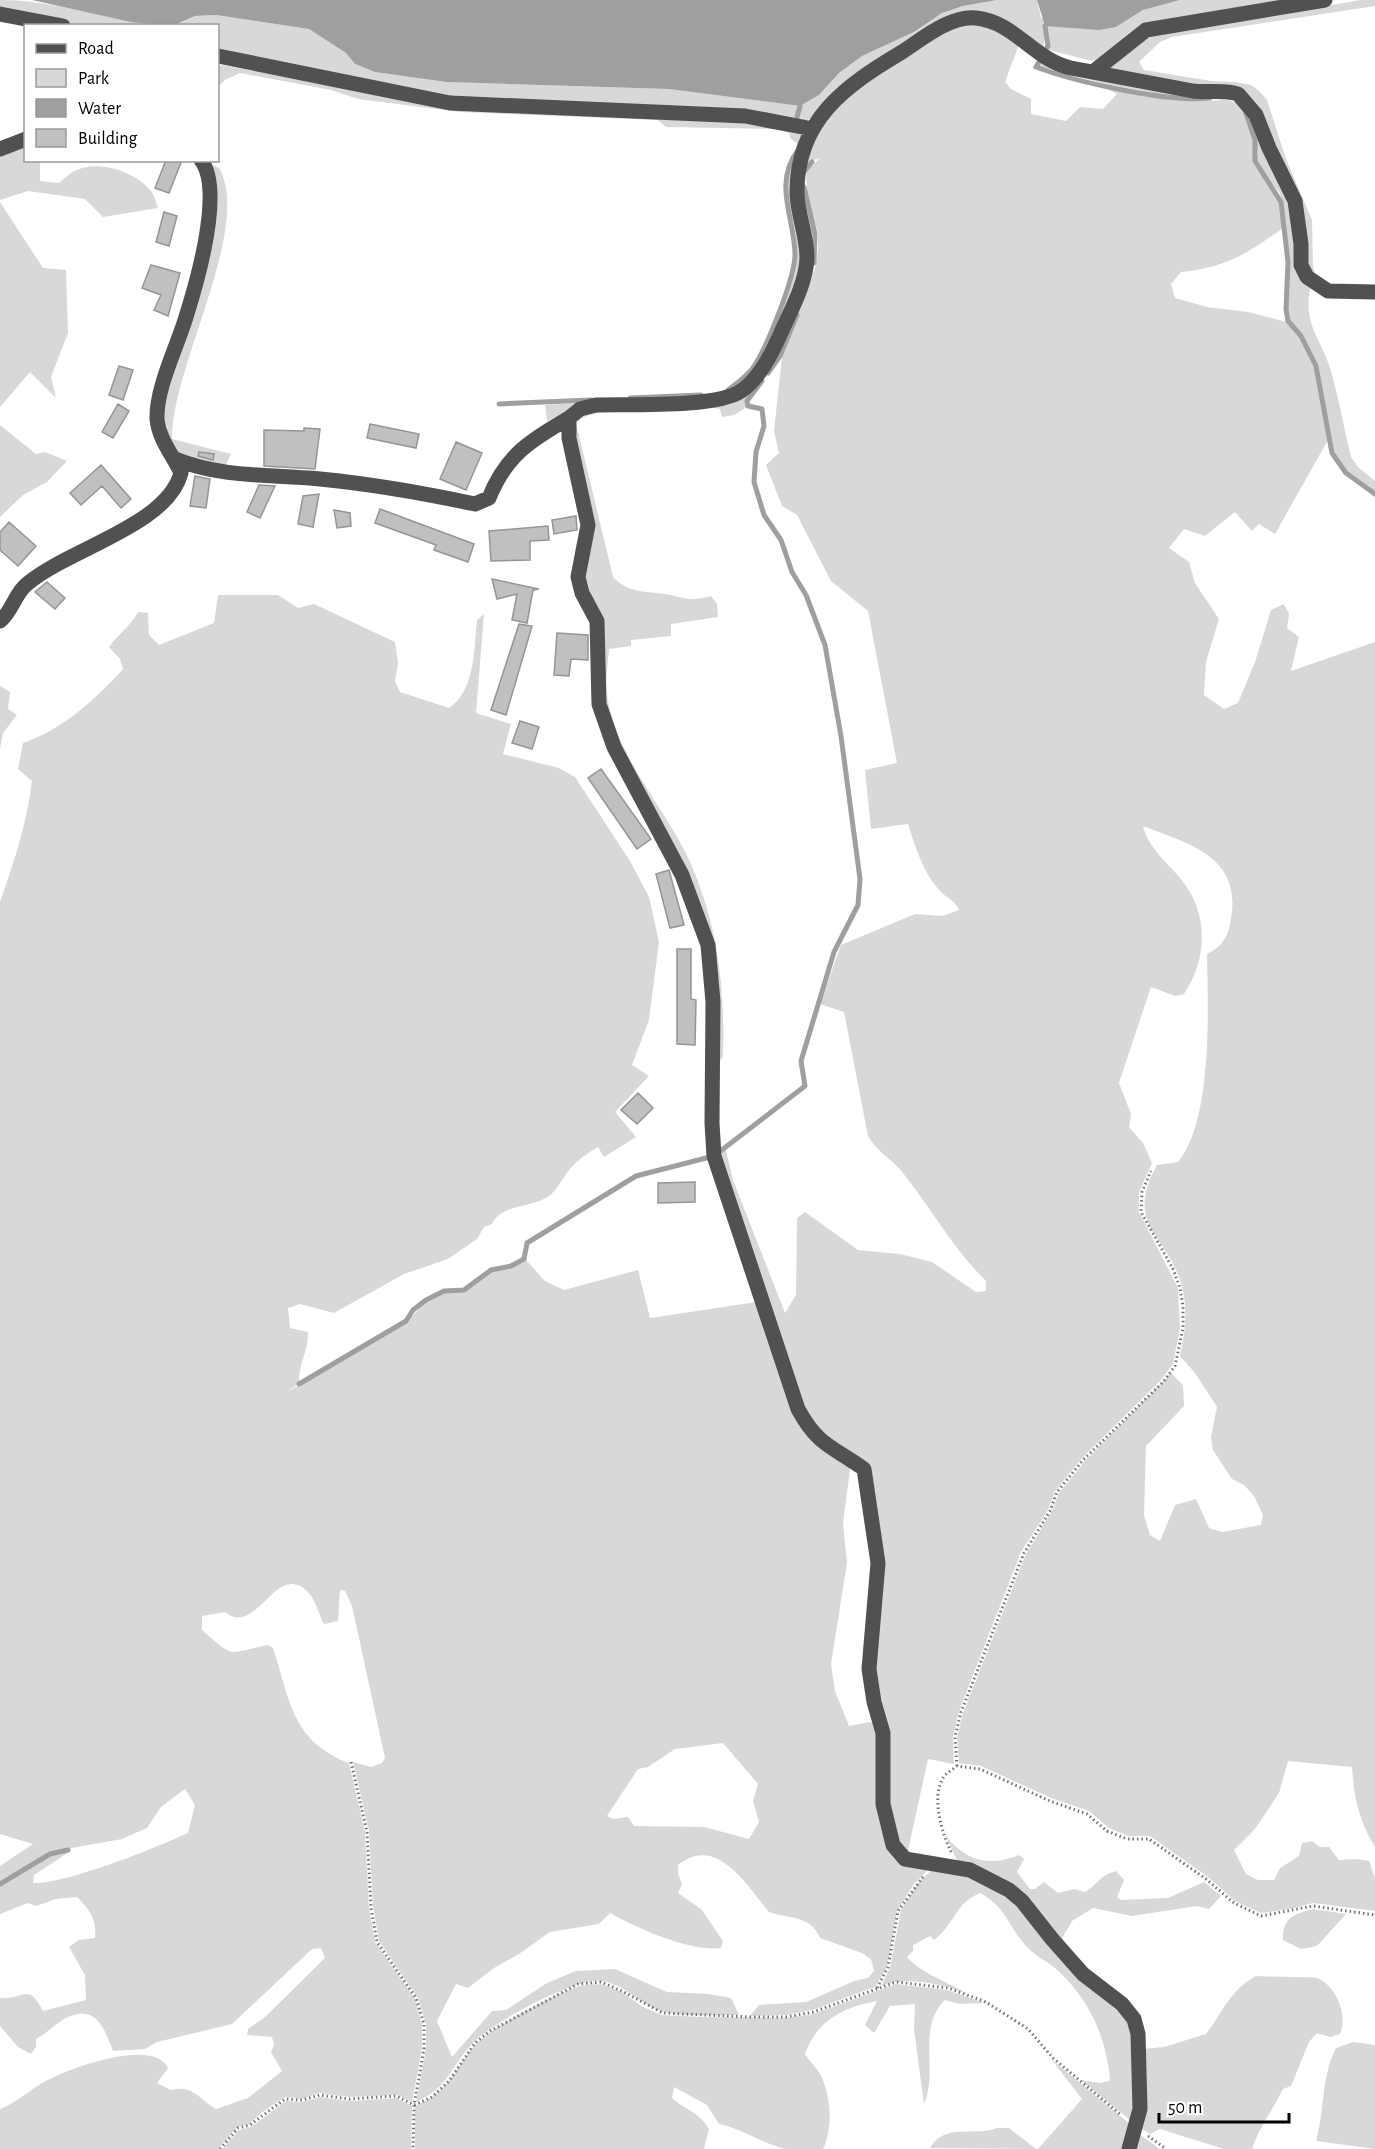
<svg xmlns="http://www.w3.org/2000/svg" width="1375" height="2149" font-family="'Alegreya Sans',sans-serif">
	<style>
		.green { fill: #d8d8d8; fill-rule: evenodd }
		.water { fill: #9f9f9f }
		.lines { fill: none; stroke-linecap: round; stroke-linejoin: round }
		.stream { stroke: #9f9f9f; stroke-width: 5 }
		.building { fill: #c0c0c0; stroke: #959595; stroke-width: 1.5 }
		.path { stroke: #737373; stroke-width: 3; stroke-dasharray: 1.5 3; stroke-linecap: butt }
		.minor { stroke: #515151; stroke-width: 15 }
	</style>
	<rect width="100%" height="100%" fill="#fff"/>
	<path class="green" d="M0 0C54 0 105 19 159 25H72L0 13Z
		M997 0H1037L1041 18 1116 27 1143 10 1180 0H1310L1148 28 1100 60 1092 61 1049 50 1050 45 1046 29 1043 48 970 12 803 123 451 97 218 52V26H175L195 16 216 15 309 29 346 53 355 64 375 72 446 82 669 89 800 106 819 95 839 73 862 56 914 32 942 13 963 6Z
		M1361 0H1375V6L1172 37 1160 42 1139 62 1144 70 1211 81 1235 82 1251 85 1259 91 1267 100 1286 159 1312 220 1313 267 1316 275 1309 269 1255 103 1243 91 1210 89 1110 68 1138 42 1154 35Z
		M969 20 1020 42 1005 82 1011 89 1031 99V114L1066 121 1080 107 1103 109 1117 94 1109 90 1186 101 1229 100 1238 104 1245 113 1254 140 1253 161 1280 203 1283 228C1248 253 1225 268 1181 272L1171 284 1175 298 1207 307 1248 312 1286 322 1299 337 1315 366 1328 440 1275 534 1259 524 1252 531 1235 512 1205 536 1184 529 1169 548 1189 562 1195 583 1219 619 1206 662 1204 695 1224 709 1238 703 1255 662 1271 610 1284 604 1289 614 1287 628 1299 637 1291 671 1375 642V1847C1359 1821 1354 1798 1352 1767L1288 1761 1279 1793 1255 1829 1234 1850 1246 1874 1258 1880H1274L1280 1868 1299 1856 1302 1843 1312 1841 1320 1847H1329L1339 1860 1357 1859 1369 1861 1375 1878V1911L1313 1903 1290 1909 1261 1913 1235 1901 1208 1877 1150 1836H1128L1109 1828 1089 1811 1051 1798 981 1766 959 1763 957 1738 963 1713 1026 1554 1052 1511 1059 1493 1085 1461 1171 1373 1183 1385 1184 1406 1146 1446 1144 1515 1150 1535 1160 1541 1175 1505 1196 1499 1209 1528 1222 1532 1261 1525 1263 1515 1254 1496 1244 1485 1232 1479 1213 1450 1211 1437 1217 1407 1195 1373 1180 1356C1185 1334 1188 1309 1182 1287 1168 1233 1123 1227 1157 1165L1178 1162C1213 1120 1208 1007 1207 954 1223 946 1228 937 1231 919 1242 856 1189 844 1143 826 1149 849 1166 861 1180 878 1209 912 1208 958 1184 994L1175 996 1151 987 1119 1083 1131 1114 1129 1127 1143 1143 1152 1163 1139 1192V1212L1178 1288 1180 1328 1173 1364 1161 1380 1082 1458 1055 1491 1048 1510 1021 1552 959 1711 953 1737 954 1764 928 1759 907 1855 889 1822 877 1701 867 1467 812 1427 720 1155 726 1150 733 1180 785 1313 796 1295 797 1218 805 1212 858 1250 900 1254 932 1262 976 1292 986 1291V1281C954 1250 931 1208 903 1173 892 1159 877 1152 868 1136L844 1012 820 1004 841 945 915 914 942 916 959 910C954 899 946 898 939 890 922 870 916 848 908 824L871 829 865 770 897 763 868 611 831 581 797 515 782 506 766 465 779 453 774 431 782 357 815 268 818 249V234L807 194 806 178 807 171 820 158 811 161 804 169V195L814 234 812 267 780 355 746 401 747 407 734 415 722 417 720 409 715 408C689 409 589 403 576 423L613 577C628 593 644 591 665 594 687 598 687 602 711 596L717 604 718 617 671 624V636L631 640V646L609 649C608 664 605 680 607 695 616 757 665 807 690 862 718 925 725 988 723 1057L717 1064 711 944 609 725 586 592 573 420 581 412 745 393 808 276 801 175 816 130 870 73Z
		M1041 58 1067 68 1115 80 1194 93 1231 94 1242 100 1254 116 1262 139 1293 201 1299 244 1298 265 1311 284C1302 325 1320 335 1331 371 1339 399 1344 428 1351 457L1358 467 1375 481V492L1347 472 1334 452 1318 365 1302 335 1290 320 1287 309 1290 262 1283 202 1279 192 1261 171 1256 161 1258 152 1253 126 1240 101 1229 97 1172 96 1109 85 1038 66Z
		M222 65 376 95 449 107 745 121 809 133C803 147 795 162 794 177 792 204 804 230 803 258 802 289 768 363 744 385 733 394 721 397 707 399L594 403 577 407 547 421 545 405 721 395C733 389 745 380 754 370 767 354 796 279 797 259 800 210 772 198 801 147L790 138 789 133 777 129 666 127 658 120 460 112 358 99 331 90 240 73 225 80 218 87V67Z
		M25 145 26 160 40 161V181L59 183C64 179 69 174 74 171 97 159 135 171 151 191 155 196 156 203 158 208L103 217 85 199 28 191 0 200V156Z
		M205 161 219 168C253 227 171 368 172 439L231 454 224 469 188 462 171 447 163 410 210 230Z
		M0 202 43 268 66 270 68 333 51 377 56 398 30 372 0 407Z
		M0 425 36 454 45 452 67 461 47 482 23 495 0 517Z
		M218 595H278L298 608 314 604 395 642 398 663 395 681 400 692 449 708C475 691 474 649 477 620L484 614 476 713 511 724 503 754 559 768 575 777 630 861 649 897 659 942 649 1020 632 1065 649 1076 615 1112 636 1137 604 1157 598 1147C588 1153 577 1160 569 1170 562 1179 558 1189 549 1196 532 1208 501 1204 492 1224L484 1227 477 1239 448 1259 404 1274 334 1313 300 1304 288 1308 290 1328 308 1332C309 1350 298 1365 299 1383L287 1392 407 1322 426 1301 444 1292 464 1291 492 1271 512 1267 525 1259 545 1281 564 1290 638 1270 650 1318 763 1301 797 1410 851 1462 843 1523 847 1563 831 1664 835 1691 849 1726 869 1722 879 1724 891 1846 933 1865 914 1884 897 1911 887 1967 875 1987 812 2010 786 2015 750 2016 759 2005 806 2002 854 1981 868 1978 874 1971 871 1959 862 1953 820 1938C811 1915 789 1919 769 1912 748 1887 717 1833 678 1865V1874L682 1884 678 1893 702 1910 723 1941 721 1948C690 1952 637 1928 610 1913L599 1924 550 1932 519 1954 494 1968 468 1988 456 1984 437 2021 452 2057 492 2011 506 2010 547 1983 576 1971 615 1969 667 1992 708 1994 731 1998 739 2015C717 2015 682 2017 661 2011 640 2004 623 1983 601 1981 574 1978 494 2022 475 2041 452 2063 450 2087 416 2102L426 2049V2024L418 1998 379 1941 373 1907 369 1831 353 1762 371 1767 382 1763 385 1758 352 1606 345 1591 340 1590 338 1621 324 1624C319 1615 315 1598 307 1591 275 1561 257 1638 225 1612L202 1616V1630C236 1660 227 1653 268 1645L273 1648C290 1699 291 1741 349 1763L365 1832 369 1908 375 1942 415 1999 422 2024V2049L412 2102 397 2095 349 2097 319 2093 302 2099 285 2097 265 2110 249 2124 237 2127 218 2149H0V2109C19 2102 33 2086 52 2078 74 2067 154 2038 168 2068L157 2083 171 2090C193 2084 200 2100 216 2109L248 2098 282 2071 271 2052 274 2045 272 2037 247 2035 248 2029 265 2017 325 1958 321 1948 312 1949 232 2024 157 2042 145 2049 113 2051C104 2027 95 2002 64 2019 54 2025 47 2033 36 2039V2047L31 2054 18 2047 0 2026V1998C23 2000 28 1981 43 2011L86 2000 85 1975 69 1947 79 1940 95 1938C97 1919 90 1910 77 1897L56 1899 36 1906 28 1903 0 1914V1886L51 1856 69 1852 34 1875 33 1883C67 1884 155 1848 188 1833L195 1805 185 1789 161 1807 147 1828 122 1839 49 1852 0 1881V1866L33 1844 0 1834V902C14 862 27 823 32 781L18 769 23 743C62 730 96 699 123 669L120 659 109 647C119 633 130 627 138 612L148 613 149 635 159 645 214 623ZM723 1743 758 1784 753 1801 759 1822 749 1839 704 1827 634 1826 628 1817 613 1819 607 1816 638 1769 648 1767 675 1749Z
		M0 686 10 692 8 709 17 715 3 733 0 748Z
		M946 1836C966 1861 988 1867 1019 1855L1024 1859 1017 1872 1030 1889H1035L1044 1882 1058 1893 1074 1889 1085 1892C1100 1883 1097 1877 1116 1871L1124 1880 1117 1897 1121 1900 1168 1898 1204 1882 1221 1896 1209 1909 1197 1906 1132 1916 1093 1908 1072 1921 1060 1942 1026 1898 958 1863Z
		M936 1866 991 1880 1133 2019 1136 2125 1081 2080 1100 2083 1109 2081 1110 2078C1105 2034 1089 1999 1056 1969 1049 1962 1038 1958 1030 1950 1008 1929 1009 1909 980 1893 954 1904 956 1923 934 1940L930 1936 913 1945V1951L907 1957C921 1973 946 1981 966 1993 940 1984 907 1976 881 1986L890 1968 901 1910 917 1884Z
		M1313 1909 1346 1914 1317 1946 1301 1949 1283 1940C1282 1918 1294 1914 1313 1909Z
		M1256 1976C1266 1977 1313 1977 1317 1978 1337 1986 1348 2016 1340 2034L1330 2037 1317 2033 1309 2042 1291 2086 1283 2089C1273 2110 1259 2127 1252 2149H1224L1160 2129 1150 2134 1141 2128 1143 2049 1164 2047 1206 2034C1223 2012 1230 1990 1256 1976Z
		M601 1984 622 1992 643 2007 662 2015 701 2017 786 2018 813 2014 896 1984 947 1990 985 2003 960 2004 945 2000C916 2028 939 2072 924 2104L914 2029 915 2004 890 2006 874 2033 865 2025 877 2001C844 2007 817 2020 805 2054 810 2062 819 2070 822 2078 831 2098 833 2129 823 2149 811 2149 796 2149 785 2149 761 2143 743 2129 719 2124L707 2105 674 2087 672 2098C687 2111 698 2111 709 2129L704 2149H415V2106C451 2091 453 2070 476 2044 492 2027 555 1994 577 1987 584 1984 593 1985 601 1984Z
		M1353 2042 1375 2045V2149L1316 2141C1325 2109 1321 2077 1336 2048Z
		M1051 2059 1135 2128 1128 2149H1038L1082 2099Z
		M320 2097 349 2101 396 2098 412 2106 411 2149H222L239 2130 251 2127 286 2101 302 2102Z
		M997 2128H1009L1036 2149 930 2148C945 2122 973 2137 997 2128Z
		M1139 2134 1160 2149H1134Z"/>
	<path class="water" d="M32 0H997L963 6 942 13 914 32 862 56 839 73 819 95 800 106 669 89 446 82 375 72 355 64 346 53 309 29 216 15 195 16 175 25H159L131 22Z
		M1037 0H1180L1143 10 1116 27 1099 30 1045 26Z"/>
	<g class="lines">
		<path class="stream" d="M1045 26 1048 46 1036 67C1076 82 1169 103 1210 98
			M1246 113 1255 140V161L1281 202 1288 262 1286 309 1288 321 1301 336 1316 366 1332 453 1346 473 1375 494
			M797 117 800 106
			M804 172 812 162
			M804 187 815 234 814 263
			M768 373 780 356 797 315
			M728 390C736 384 746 377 752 369 766 351 796 275 795 253 794 216 773 184 798 150
			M630 398 701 395
			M499 404 591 400
			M299 1384 406 1321 413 1310 426 1300 444 1291 464 1290 491 1270 511 1266 524 1259 527 1243 636 1176 714 1156 805 1086 801 1061 834 952 858 905 860 879 841 736 825 645 806 595 792 572 781 540 764 515 754 482 756 452 764 426 762 409 748 406 747 401 762 381
			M0 1884 50 1854 68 1850"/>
	</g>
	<path class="building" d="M166 160H182L169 193 155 188Z
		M164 212 177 216 169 246 156 242Z
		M151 265 180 273 168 316 154 310 161 295 142 288Z
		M119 366 133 370 123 400 109 395Z
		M118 404 129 411 113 438 102 432Z
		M370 424 419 434 416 448 367 438Z
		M304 428 320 429 315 469 264 466V430L304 431Z
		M456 442 482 453 466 490 440 479Z
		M199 452 214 454 213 460 198 456Z
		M101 465 131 499 121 508 102 486 81 505 70 493Z
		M195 476 210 479 206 508 190 506Z
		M259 485 275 486 260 518 247 512Z
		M319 494 313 527 298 524 303 496Z
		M380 509 474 544 468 562 434 550 436 545 375 523Z
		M334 510 350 513 351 526 337 528Z
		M576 516 577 530 554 534 552 520Z
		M9 522 36 546 18 566 0 550V532Z
		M548 526 549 540 530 541V560L491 561 489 531Z
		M492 579 539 589 533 590 527 623 512 620 517 594 497 599Z
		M47 582 65 598 55 609 35 592Z
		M519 624 532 626 506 715 491 710Z
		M557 633 588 635V660L571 659 569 676 554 675Z
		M520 721 539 727 532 749 512 743Z
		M601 769 651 839 637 849 588 778Z
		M669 870 684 925 670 928 656 874Z
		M677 949H691V999L696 1000 695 1045 677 1044Z
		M638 1093 653 1108 637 1124 621 1110Z
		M695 1182V1202L658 1203V1183Z"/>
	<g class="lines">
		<path class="path" d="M351 1762 367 1832 371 1908 377 1942 416 1998 424 2024V2049L414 2105 413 2149
			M957 1766 955 1737 961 1712 1024 1553 1050 1511 1057 1492 1083 1460 1163 1382 1175 1366 1183 1328V1307L1180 1288 1173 1269 1141 1212 1142 1192 1151 1171
			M951 1852C942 1832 931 1799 943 1778 946 1773 952 1770 957 1766L980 1769 1050 1801 1087 1814 1107 1831 1127 1839H1149L1206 1879 1234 1903 1261 1916 1313 1906 1375 1915
			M877 1988 888 1967 898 1911 923 1877
			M1148 2136 1166 2149
			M220 2149 238 2128 250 2125 285 2099 302 2100 320 2095 349 2099 396 2096 414 2105 432 2097 449 2081 475 2043 490 2031 578 1984 601 1982 622 1991 663 2013 750 2017H786L813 2012 896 1982 948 1988 986 2002 1028 2029 1053 2058 1121 2115"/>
		<path class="minor" d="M0 14 63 26
			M218 56 450 103 745 116 813 129
			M1093 72 1146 30 1325 0
			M0 149 26 139
			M175 459C222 478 270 474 320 479 372 484 423 493 475 504L489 498C506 455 531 440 569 418
			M0 621C12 612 15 593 27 584 68 549 167 526 181 473 173 455 159 440 157 419 156 388 177 347 186 317 197 282 224 190 201 160
			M1129 2149 1140 2109 1138 2034 1134 2019 1122 2004 1083 1974 1052 1939 1022 1901 1009 1890 970 1870 905 1859 893 1845 883 1804V1733L874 1702 869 1669 878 1563 864 1469C832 1446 818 1446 798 1409L714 1156 712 1123 713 1002 708 945 682 875 614 747 599 704 597 621 582 593 578 577 588 525 569 438V418L580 409 596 405C630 404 716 408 741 391 759 379 771 355 780 335 790 312 806 284 807 258 807 236 798 216 797 194 796 120 845 86 902 52 922 39 951 15 976 18 1015 22 1034 60 1071 68 1112 76 1152 83 1193 91 1208 93 1224 89 1238 94L1256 115 1269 148 1295 201 1301 244V265L1307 277 1328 291 1375 292"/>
	</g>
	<rect x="24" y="24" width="195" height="138" fill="#ffffff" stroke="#999999" stroke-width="1.5"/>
	<rect x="36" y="44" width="30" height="9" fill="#515151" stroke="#999999" stroke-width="1.5"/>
	<text x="78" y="54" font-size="18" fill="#000000">Road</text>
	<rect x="36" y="69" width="30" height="18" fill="#d8d8d8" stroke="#999999" stroke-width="1.5"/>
	<text x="78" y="84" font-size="18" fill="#000000">Park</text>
	<rect x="36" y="99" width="30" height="18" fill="#9f9f9f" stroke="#999999" stroke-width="1.5"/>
	<text x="78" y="114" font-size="18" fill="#000000">Water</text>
	<rect x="36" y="129" width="30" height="18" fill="#c0c0c0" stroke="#999999" stroke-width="1.5"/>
	<text x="78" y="144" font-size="18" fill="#000000">Building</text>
	<path d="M1159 2113v9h130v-9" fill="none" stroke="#000000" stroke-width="3"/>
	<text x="1168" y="2113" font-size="18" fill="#000000" stroke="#ffffff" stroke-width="4.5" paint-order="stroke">50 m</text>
</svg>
